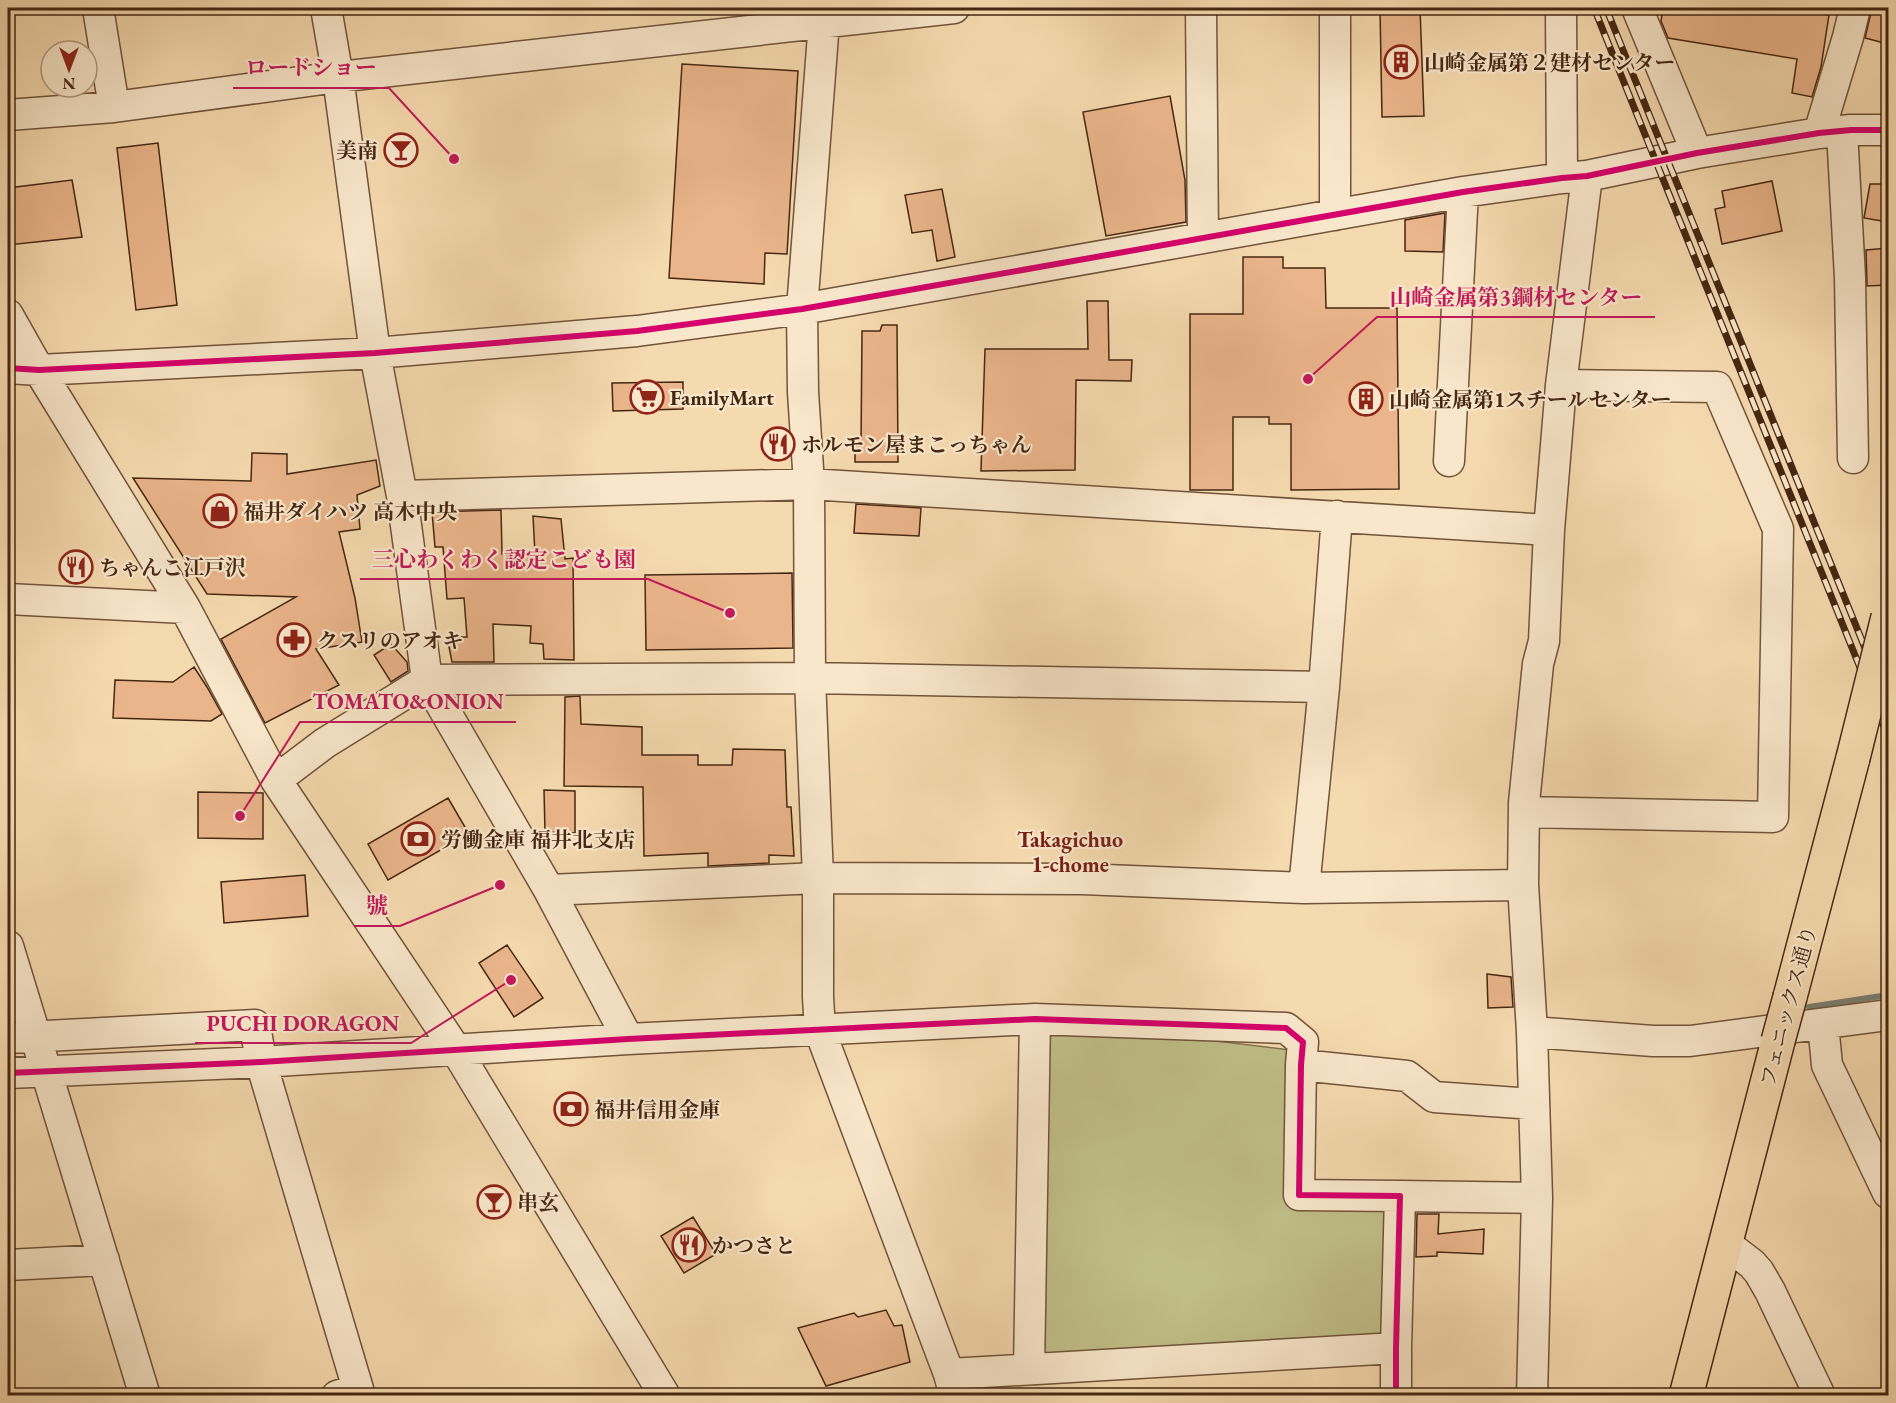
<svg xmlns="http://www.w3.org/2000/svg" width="1896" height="1403" font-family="'EB Garamond','Noto Serif JP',serif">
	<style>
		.green { fill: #c0be88; stroke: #82724e; stroke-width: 1.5 }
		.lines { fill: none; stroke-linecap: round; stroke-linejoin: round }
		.stream { stroke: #7a7f72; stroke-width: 6 }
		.building { fill: #ebb58b; stroke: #452713; stroke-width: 1.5 }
		.minor-casing { stroke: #71543a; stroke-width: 33 }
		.major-casing { stroke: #452713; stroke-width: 36 }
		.minor { stroke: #f9e7cb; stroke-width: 30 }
		.major { stroke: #f6daaf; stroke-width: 33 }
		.rail-casing { stroke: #452713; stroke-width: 7 }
		.rail { stroke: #f9e7cb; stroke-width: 4.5; stroke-dasharray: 14; stroke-linecap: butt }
		.major-bridge-casing { stroke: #452713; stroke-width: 36; stroke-linecap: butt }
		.major-bridge { stroke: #f6daaf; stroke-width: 33 }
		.cycleway-casing { stroke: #f9e7cb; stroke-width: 10 }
		.cycleway { stroke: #d6006c; stroke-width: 6 }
		.labels { text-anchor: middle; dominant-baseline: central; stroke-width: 4.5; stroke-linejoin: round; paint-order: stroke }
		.poi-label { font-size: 21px; font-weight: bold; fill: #452713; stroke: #f9e7cb; text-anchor: start }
		.street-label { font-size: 21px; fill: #452713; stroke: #f9e7cb }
		.neighbourhood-label { font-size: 22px; font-weight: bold; fill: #7a1f14; stroke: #f9e7cb }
		.leader { fill: none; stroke: #c2185b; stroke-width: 2 }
		.callout-dot { fill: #c2185b; stroke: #f9e7cb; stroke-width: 2 }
		.callout-label { font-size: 22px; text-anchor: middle; font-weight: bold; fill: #c2185b; stroke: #f9e7cb; stroke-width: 4.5; stroke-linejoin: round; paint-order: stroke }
	</style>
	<rect width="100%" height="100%" fill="#f6daaf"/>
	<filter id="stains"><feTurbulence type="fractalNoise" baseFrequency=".00333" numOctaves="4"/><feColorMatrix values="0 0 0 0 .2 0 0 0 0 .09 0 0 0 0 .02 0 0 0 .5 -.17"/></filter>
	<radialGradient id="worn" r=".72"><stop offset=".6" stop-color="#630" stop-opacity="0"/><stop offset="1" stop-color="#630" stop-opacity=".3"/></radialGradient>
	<path class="green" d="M1035 1019 1290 1050 1299 1195 1400 1196 1396 1348 1044 1368Z"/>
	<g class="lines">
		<path class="stream" d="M1809 1007 1888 995"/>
	</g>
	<path class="building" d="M1380 8H1420L1424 116 1382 117Z
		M1663 8H1782L1829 15 1821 67 1812 97 1792 93 1797 59 1668 38 1661 21Z
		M1872 8H1888V44L1865 38Z
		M682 64 798 71 787 254 765 253 764 284 669 278Z
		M1170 96 1185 180 1186 222 1106 236 1083 112Z
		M158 143 177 305 136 310 117 148Z
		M72 180 82 237 8 245V188Z
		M1772 181 1782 231 1722 244 1715 209 1725 207 1722 191Z
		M1870 184H1888V222L1864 218Z
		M942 189 955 257 937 261 932 230 912 233 905 195Z
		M1445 213 1443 252 1405 251V220Z
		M1888 248V285L1867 286 1866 250Z
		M1243 257H1283V268H1325L1326 308H1397L1399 489 1291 490V424H1269V417H1233V490H1190V314H1243Z
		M1087 301H1108L1109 360H1132L1131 381 1076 380 1075 470 981 471 985 349H1088Z
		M882 325H897L898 462H855V446H861L862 331H880Z
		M683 382V409L613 411 612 383Z
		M252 453 287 454V474L376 460 380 486 357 495 360 529 339 532 355 598 362 642 316 649 339 685 265 723 221 639 296 597 207 594 133 478 251 481Z
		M856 504 921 508 919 536 854 533Z
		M501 510 502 554H535L533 516 561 519 565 559 573 558 574 660 544 659 543 644 530 643 531 626 493 624 494 662H452L447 637H467L464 598 447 599 443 547H435L432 512Z
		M792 573 793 648 646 650 645 575Z
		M391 644 407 662 408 671 391 682 374 655Z
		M194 667 207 687 222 714 211 721 113 718 115 680 173 682Z
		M580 696 581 724 642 727V755H698V765H732L733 749 785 750 787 807H791L794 856 769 855V863L708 866V853L644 856 643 787 564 786 565 697Z
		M544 790 575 791V833L545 832Z
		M198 792 263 793V839L198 838Z
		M448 798 469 834 388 880 368 844Z
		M305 875 308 916 224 923 221 882Z
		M507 945 543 998 514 1017 479 963Z
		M1487 974 1511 977 1513 1007 1488 1008Z
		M1417 1214H1439L1438 1234 1484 1229 1483 1254 1437 1252V1256L1416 1257Z
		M693 1217 716 1254 684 1273 661 1236Z
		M886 1310 894 1326 902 1325 910 1362 826 1386 798 1328 854 1313 858 1317Z"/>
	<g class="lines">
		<defs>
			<path id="minor" d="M98 8 114 107
				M326 8 338 77 375 353 402 496 427 680 549 890 628 1039
				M823 8 824 22 802 309 803 392 809 484 810 678 818 878V997L820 1031 949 1374 955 1396
				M1201 8 1203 237
				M1335 8V215
				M1561 8 1562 178
				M1637 8 1697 153
				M8 115 114 107 338 77 954 8
				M1842 131 1850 278 1853 458
				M1819 133 1848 37 1855 8
				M8 315 39 370 185 608 276 780 456 1050 665 1396
				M8 368 39 370 375 353 637 331 802 309 1463 192 1562 178 1587 176 1697 153 1819 133 1851 130H1888
				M1449 461 1463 192
				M402 496 809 484 1549 530
				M8 599 185 608
				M276 780 325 743 427 680 810 678 1324 687
				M1524 812 1773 817 1778 529 1717 387 1561 385
				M1304 888 1324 687 1337 516
				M549 890 818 878 1082 879 1304 888 1523 885
				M8 946 145 1396
				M1823 1024 1827 1065 1888 1193
				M1532 1032 1653 1041H1690L1888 1015
				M8 1038 255 1025 261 1062 358 1389 337 1396
				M1301 1065 1407 1076 1434 1097 1534 1104
				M8 1073 261 1062 628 1039 1035 1019 1286 1028 1303 1042 1301 1065 1299 1195 1400 1196 1396 1348V1396
				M1400 1196 1537 1198
				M1726 1244 1752 1264 1759 1272 1770 1291 1820 1396
				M8 1265 104 1260
				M1029 1369 1035 1019
				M949 1374 1396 1348
				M1532 1396 1537 1198 1532 1032 1523 885 1524 803 1538 664 1544 641 1549 530 1561 385 1587 176"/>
			<path id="major" d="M1790 997 1853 758
				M1686 1396 1778 1041"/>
		</defs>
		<use href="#minor" class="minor-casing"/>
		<use href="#major" class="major-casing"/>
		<use href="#minor" class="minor"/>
		<use href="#major" class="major"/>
		<defs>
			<path id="rail" d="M1594 8 1888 737
				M1606 8 1888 705"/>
		</defs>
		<use href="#rail" class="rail-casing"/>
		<use href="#rail" class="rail"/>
		<defs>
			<path id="major-bridge" d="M1853 758 1888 617
				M1778 1041 1790 997"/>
		</defs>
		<use href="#major-bridge" class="major-bridge-casing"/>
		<use href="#major-bridge" class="major-bridge"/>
		<defs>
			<path id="cycleway" d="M8 368 39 370 375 353 637 331 802 309 1463 192 1562 178 1587 176 1697 153 1819 133 1851 130H1888
				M8 1073 261 1062 628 1039 1035 1019 1286 1028 1303 1042 1301 1065 1299 1195 1400 1196 1396 1348V1396"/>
		</defs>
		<use href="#cycleway" class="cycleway-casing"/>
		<use href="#cycleway" class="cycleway"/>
	</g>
	<defs>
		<symbol id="building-ring" viewBox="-11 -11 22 22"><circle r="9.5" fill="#f9e7cb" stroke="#8f2418" stroke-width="1.5"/><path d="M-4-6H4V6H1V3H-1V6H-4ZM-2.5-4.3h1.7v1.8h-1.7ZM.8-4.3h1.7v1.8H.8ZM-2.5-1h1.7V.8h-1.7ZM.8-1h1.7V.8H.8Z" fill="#8f2418"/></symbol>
		<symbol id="bar-ring" viewBox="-11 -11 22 22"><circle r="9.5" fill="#f9e7cb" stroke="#8f2418" stroke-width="1.5"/><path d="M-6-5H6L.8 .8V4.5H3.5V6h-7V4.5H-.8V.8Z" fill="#8f2418"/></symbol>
		<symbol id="supermarket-ring" viewBox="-11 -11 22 22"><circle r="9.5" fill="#f9e7cb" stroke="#8f2418" stroke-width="1.5"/><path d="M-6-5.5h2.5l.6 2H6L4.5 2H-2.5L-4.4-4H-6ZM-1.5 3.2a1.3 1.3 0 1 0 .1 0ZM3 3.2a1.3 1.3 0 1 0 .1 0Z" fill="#8f2418"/></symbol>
		<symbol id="restaurant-ring" viewBox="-11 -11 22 22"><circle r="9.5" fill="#f9e7cb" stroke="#8f2418" stroke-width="1.5"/><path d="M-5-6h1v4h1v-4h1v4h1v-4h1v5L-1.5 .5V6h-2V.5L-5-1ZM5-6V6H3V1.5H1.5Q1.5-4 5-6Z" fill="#8f2418"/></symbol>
		<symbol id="shop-ring" viewBox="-11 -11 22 22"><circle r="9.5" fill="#f9e7cb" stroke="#8f2418" stroke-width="1.5"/><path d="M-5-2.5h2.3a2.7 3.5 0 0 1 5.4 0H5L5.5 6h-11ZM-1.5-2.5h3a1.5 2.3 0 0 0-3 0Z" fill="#8f2418"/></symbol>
		<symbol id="pharmacy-ring" viewBox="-11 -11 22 22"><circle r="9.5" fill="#f9e7cb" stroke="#8f2418" stroke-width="1.5"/><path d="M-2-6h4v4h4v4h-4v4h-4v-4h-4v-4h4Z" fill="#8f2418"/></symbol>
		<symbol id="bank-ring" viewBox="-11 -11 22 22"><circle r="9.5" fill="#f9e7cb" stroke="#8f2418" stroke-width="1.5"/><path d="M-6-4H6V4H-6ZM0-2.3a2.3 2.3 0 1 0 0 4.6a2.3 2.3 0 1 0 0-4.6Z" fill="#8f2418"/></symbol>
	</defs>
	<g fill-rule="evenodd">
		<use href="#building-ring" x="1382" y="43" width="38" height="38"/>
		<use href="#bar-ring" x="382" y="131" width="38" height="38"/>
		<use href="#supermarket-ring" x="628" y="378" width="38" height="38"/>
		<use href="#building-ring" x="1347" y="380" width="38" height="38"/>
		<use href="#restaurant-ring" x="759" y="425" width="38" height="38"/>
		<use href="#shop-ring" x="201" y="492" width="38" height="38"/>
		<use href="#restaurant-ring" x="57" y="548" width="38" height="38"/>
		<use href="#pharmacy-ring" x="275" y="621" width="38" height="38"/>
		<use href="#bank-ring" x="399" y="820" width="38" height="38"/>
		<use href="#bank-ring" x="552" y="1090" width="38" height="38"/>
		<use href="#bar-ring" x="475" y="1183" width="38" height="38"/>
		<use href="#restaurant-ring" x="670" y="1226" width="38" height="38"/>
	</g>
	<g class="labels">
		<g class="poi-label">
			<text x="1424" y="62">山崎金属第２建材センター</text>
			<text x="378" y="150" text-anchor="end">美南</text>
			<text x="670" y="397">FamilyMart</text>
			<text x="1389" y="399">山崎金属第1スチールセンター</text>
			<text x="801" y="444">ホルモン屋まこっちゃん</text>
			<text x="243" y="511">福井ダイハツ 高木中央</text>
			<text x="99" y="567">ちゃんこ江戸沢</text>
			<text x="317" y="640">クスリのアオキ</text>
			<text x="441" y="839">労働金庫 福井北支店</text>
			<text x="594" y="1109">福井信用金庫</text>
			<text x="517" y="1202">串玄</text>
			<text x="712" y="1245">かつさと</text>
		</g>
		<g class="street-label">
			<text transform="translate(1788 1006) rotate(-75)">フェニックス通り</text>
		</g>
		<g class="neighbourhood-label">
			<text x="1070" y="839">Takagichuo<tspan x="1070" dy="25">1-chome</tspan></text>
		</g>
	</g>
	<path class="leader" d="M454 159L389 88H233M1308 379L1377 317H1655M730 613L648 579H360M240 816L300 722H516M500 885L400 926H354M511 980L411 1043H195"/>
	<g class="callout-dot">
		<circle cx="454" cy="159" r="6"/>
		<circle cx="1308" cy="379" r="6"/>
		<circle cx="730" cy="613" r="6"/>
		<circle cx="240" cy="816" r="6"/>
		<circle cx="500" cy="885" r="6"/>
		<circle cx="511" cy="980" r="6"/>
	</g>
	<g class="callout-label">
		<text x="311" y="75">ロードショー</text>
		<text x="1516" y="305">山崎金属第3鋼材センター</text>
		<text x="504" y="567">三心わくわく認定こども園</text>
		<text x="408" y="709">TOMATO&amp;ONION</text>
		<text x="377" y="913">號</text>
		<text x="303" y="1031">PUCHI DORAGON</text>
	</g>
	<rect width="1896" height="1403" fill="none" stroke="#f6daaf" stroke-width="30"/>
	<rect x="9" y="9" width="1878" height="1385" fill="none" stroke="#452713" stroke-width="3"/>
	<rect x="15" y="15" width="1866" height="1373" fill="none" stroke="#452713" stroke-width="1.5"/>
	<g transform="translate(69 69) rotate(180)"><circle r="28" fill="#f9e7cb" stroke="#b19a81" stroke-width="1.5"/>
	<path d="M0-4.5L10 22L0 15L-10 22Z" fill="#8f2418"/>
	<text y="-9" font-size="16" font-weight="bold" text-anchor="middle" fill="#452713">N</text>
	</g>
	<rect width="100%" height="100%" filter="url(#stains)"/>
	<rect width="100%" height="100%" fill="url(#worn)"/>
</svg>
